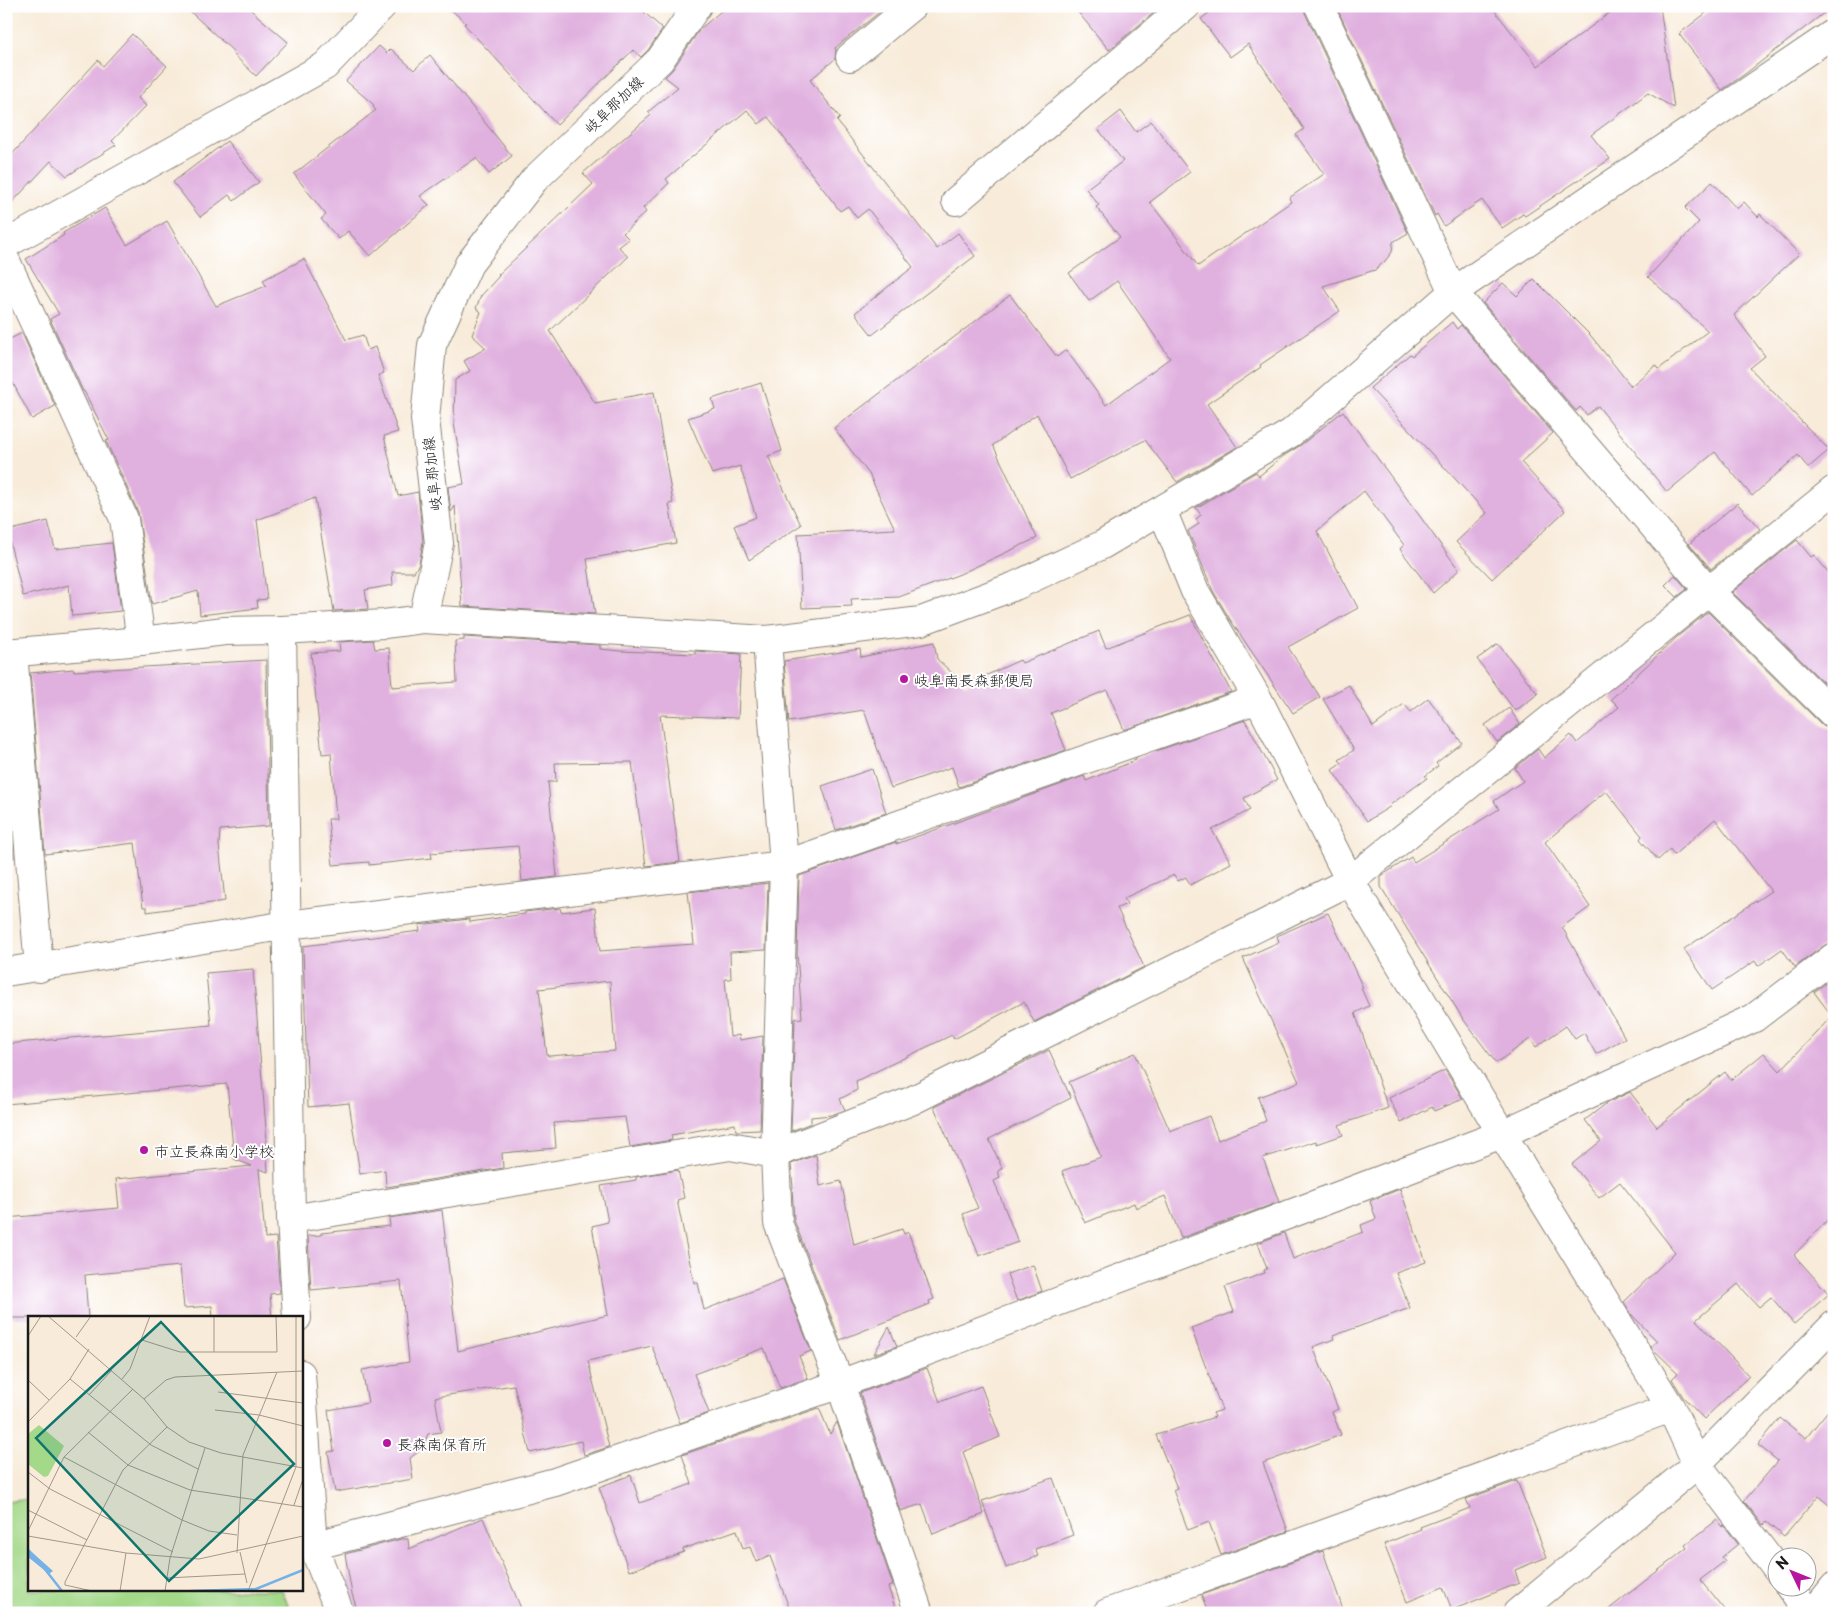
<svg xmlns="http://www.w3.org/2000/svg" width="1840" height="1619" font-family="'Playpen Sans','Klee One',sans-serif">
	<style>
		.green { fill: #a4d98a; stroke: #607a53 }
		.building { fill: #e0b0df; fill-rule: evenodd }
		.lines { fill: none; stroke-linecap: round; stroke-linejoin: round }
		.minor-casing { stroke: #8a847a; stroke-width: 30 }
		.tertiary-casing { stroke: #8a847a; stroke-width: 30 }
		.secondary-casing { stroke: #8a847a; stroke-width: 30 }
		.minor { stroke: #fff; stroke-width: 28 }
		.tertiary { stroke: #fff; stroke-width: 28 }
		.secondary { stroke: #fff; stroke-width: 28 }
		.poi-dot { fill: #b5179e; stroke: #fff; stroke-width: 2 }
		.labels { text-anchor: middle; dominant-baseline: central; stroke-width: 4; stroke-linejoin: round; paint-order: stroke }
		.street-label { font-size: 15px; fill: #1c1c1c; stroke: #fff }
		.poi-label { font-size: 15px; fill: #1c1c1c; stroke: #fff; text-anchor: start }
		.inset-river { fill: none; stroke: #74b2e7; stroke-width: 2.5 }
		.inset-road { fill: none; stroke: #a0988d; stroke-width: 1 }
		.view { fill: #0f766e; fill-opacity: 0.15; stroke: #0f766e; stroke-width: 2.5 }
		.inset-edge { fill: none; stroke: #1c1c1c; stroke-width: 2.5 }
	</style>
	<rect width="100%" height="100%" fill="#fff"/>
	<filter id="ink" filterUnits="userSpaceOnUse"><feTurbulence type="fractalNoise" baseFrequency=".02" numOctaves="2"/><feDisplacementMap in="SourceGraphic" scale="10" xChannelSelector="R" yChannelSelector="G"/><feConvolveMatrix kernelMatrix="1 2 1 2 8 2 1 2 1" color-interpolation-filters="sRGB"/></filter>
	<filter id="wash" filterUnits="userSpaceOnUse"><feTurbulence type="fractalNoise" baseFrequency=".0096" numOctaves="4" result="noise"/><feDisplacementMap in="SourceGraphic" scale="20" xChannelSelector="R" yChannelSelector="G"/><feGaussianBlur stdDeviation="1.12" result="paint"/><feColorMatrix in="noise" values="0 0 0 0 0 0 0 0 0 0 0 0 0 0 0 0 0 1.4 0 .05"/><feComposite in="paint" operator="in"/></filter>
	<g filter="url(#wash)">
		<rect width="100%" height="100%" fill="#f8ebd9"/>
		<path class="green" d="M29 1499V1590H282L291 1613H6V1502Z"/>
		<g id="blocks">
			<path class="building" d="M184 6H246L288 42 256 76 233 54 234 52Z
				M447 6H637L663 29 648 50 641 57 633 50 557 125 464 24 466 23Z
				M727 6H887L835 48 836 50 835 59 810 80 840 118 837 121 937 249 958 233 975 256 872 335 855 313 913 267 868 209 857 218 848 206 840 211 768 117 759 124 747 110 666 179 669 183 643 208 646 212 623 233 629 239 619 247 628 257 550 331 595 403 654 392 673 503 669 504 676 543 587 559 595 614 462 606 455 506 451 512 448 487 464 484 454 423 455 380 470 371 464 361 486 348 472 335 481 312 476 308 481 296 499 276 498 275 593 184 583 173 651 115 648 112 678 87 665 77 673 69 700 29Z
				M1073 6H1162L1109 50Z
				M1218 6H1304L1305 13 1408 233 1393 242 1392 252 1385 261 1375 270 1323 286 1340 311 1260 365 1261 367 1207 404 1237 447 1177 482 1145 440 1070 479 1037 414 993 445 1037 538 960 574 899 597 851 599 852 606 802 608 798 534 895 529 869 474 834 428 1010 295 1057 357 1066 350 1106 405 1170 358 1117 281 1089 301 1069 273 1120 237 1096 207 1099 205 1086 189 1123 161 1098 129 1121 111 1136 132 1151 121 1190 172 1150 202 1198 266 1291 202 1289 198 1324 174 1296 135 1304 129 1248 44 1230 57 1201 19Z
				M1336 6H1491L1538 66 1619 6H1660L1674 108 1648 93 1591 135 1610 159 1525 216 1523 214 1502 228 1482 200 1444 226 1437 214 1435 216Z
				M1715 6H1833L1745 74 1722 90 1679 34Z
				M132 34 167 66 138 98 146 106 112 141 116 145 67 176 51 161 6 209V161L98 60 103 66Z
				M379 46 387 53 391 49 414 70 430 55 512 156 489 174 476 158 420 196 429 205 370 256 348 231 339 239 321 219 326 215 294 174 376 110 373 107 374 105 346 81Z
				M227 141 259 182 234 201 229 195 200 217 173 182Z
				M1712 182 1737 209 1744 202 1758 217 1760 214 1799 254 1734 315 1765 356 1750 368 1829 450 1808 468 1798 455 1752 496 1715 452 1667 492 1598 406 1587 415 1580 407 1576 411 1483 303 1503 283 1517 296 1534 279 1591 336 1631 386 1656 365 1659 369 1708 331 1648 277 1699 222 1685 208Z
				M105 208 127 245 167 221 216 306 266 286 263 280 304 259 346 340 363 335 368 350 375 347 384 373 378 375 398 432 384 436 398 496 418 492 423 542 419 564 414 572H392L393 585 365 590 368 609 334 611 315 498 257 520 267 599 257 600 258 608 200 615 198 591 152 604 138 512 106 441 109 440 84 391H83L50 319 59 314 26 259 64 235 63 233Z
				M1452 322 1457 329 1461 325 1553 433 1521 462 1565 511 1492 579 1456 542 1487 513 1370 388 1410 354 1412 356Z
				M22 333 55 406 32 419 6 370V341Z
				M761 383 782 451 768 456 801 525 749 560 734 526 756 517 740 466 712 474 688 418 715 409 712 399Z
				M1343 411 1459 570 1433 593 1400 549 1404 545 1364 491 1317 531 1358 608 1288 647 1320 697 1293 713 1231 621 1213 591 1188 531 1199 524 1196 519 1201 515 1196 508 1256 472 1259 476 1282 457 1301 445Z
				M1737 503 1760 529 1711 569 1689 544Z
				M48 521 55 549 112 543 121 611 72 616 69 585 23 596 7 531Z
				M1797 540 1811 557 1814 555 1834 579V693L1732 592Z
				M1675 575 1687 589 1677 597 1665 585Z
				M1708 612 1823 726 1834 730V942L1825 945 1795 967 1782 949 1758 966 1755 961 1712 990 1684 949 1771 891 1715 819 1674 855 1670 849 1658 860 1640 839 1642 836 1606 791 1545 842 1590 907 1562 927 1625 1038 1596 1054 1584 1033 1575 1039 1566 1026 1536 1047 1530 1039 1496 1063 1463 1019 1381 887V876L1411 857 1414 862 1499 809 1494 801 1523 781 1515 768 1538 749 1544 758 1571 735 1577 743 1619 707 1611 699 1677 637Z
				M1190 615 1231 692 1124 730 1107 690 1051 713 1066 750 959 787 952 767 891 788 864 710 789 722 784 661 860 649 861 657 934 642 937 659 965 685 1020 660 1022 663 1099 631 1106 648Z
				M464 637 600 645V649L620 651 695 654V651L741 654 738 718 660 715 680 862 646 866 632 762 555 763 556 782H548L557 877 522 881 518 846 431 853 432 858 369 865V862L333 865 328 819H336L331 753 322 754 311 653 340 651 339 642 373 640 375 649 389 648 392 687 457 682 455 641 464 640Z
				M1498 644 1538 694 1515 711 1477 659Z
				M266 660 269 826 220 830 219 845 225 901 147 912V907H143L135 843 45 854 30 673 74 669V671Z
				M1349 685 1373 727 1404 704 1411 712 1428 698 1462 743 1436 763 1438 766 1425 776 1427 778 1390 805 1391 806 1367 821 1332 770 1342 763 1339 760 1354 750 1323 699Z
				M1509 708 1520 724 1497 742 1485 725Z
				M1245 720 1277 780 1244 798 1250 810 1212 830 1231 863 1190 885 1186 877 1178 881 1174 875 1124 898 1127 904 1117 908 1144 967 1034 1022 1024 1002 954 1039 952 1035 856 1081 857 1090 840 1099 845 1110 831 1115 811 1117V1123L791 1131 795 1019 802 1018 797 954 799 876 896 842V844L1084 776 1086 781 1136 760V758Z
				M6 761 14 858 6 859Z
				M872 769 886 813 836 830 822 786Z
				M768 883 766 950 730 952 731 979H725L730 1037 739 1035 740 1040 763 1036 760 1130 736 1131 735 1124 671 1135 672 1140 630 1147 625 1117 554 1123 556 1148 502 1153 503 1168 386 1187 385 1170 360 1174 349 1103 308 1107 303 946 420 931 419 925 469 919 470 922 525 914V912L560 908 561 912 595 908 600 951 694 944 688 892ZM610 981 615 1051 549 1056 547 1055 539 989Z
				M1328 913 1363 988H1361L1369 1006 1355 1013 1388 1108 1339 1125 1343 1135 1317 1144 1316 1141 1263 1158 1279 1202 1181 1238 1165 1196 1136 1208 1134 1203 1085 1223 1062 1171 1101 1157 1069 1082 1135 1053 1170 1131 1209 1116 1218 1140 1266 1121 1258 1097 1299 1082 1243 958 1279 942 1277 936Z
				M253 969 267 1141H266L268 1172 259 1169 265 1238 276 1237 280 1293 270 1294 272 1318H213L212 1306 184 1308 180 1266 85 1275 88 1318H6V1218L119 1208 116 1179 252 1166 234 1159 227 1084 6 1104V1044L211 1025 206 973Z
				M1834 977V1213L1794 1255 1829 1294 1794 1324 1771 1297 1759 1307 1738 1284 1696 1320 1749 1376 1704 1419 1683 1397 1672 1379 1678 1373 1652 1348 1651 1346 1657 1341 1632 1315 1624 1302 1675 1252 1620 1182 1599 1198 1572 1164 1601 1141 1585 1120 1607 1103 1630 1092 1657 1127 1725 1072 1731 1080 1764 1053 1780 1071 1832 1016 1814 992Z
				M1049 1050 1071 1098 989 1139 1002 1168 998 1171 1000 1178 994 1181 1018 1242 979 1256 963 1214 978 1208 934 1107Z
				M1445 1070 1463 1099 1434 1111 1432 1107 1401 1123 1389 1098Z
				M816 1155 820 1186 841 1181 854 1245 902 1229 904 1234 908 1232 934 1299 929 1301 930 1304 840 1340 794 1220 792 1188H793L791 1164Z
				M678 1170 684 1198 677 1200 694 1283H698L704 1310 783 1279 811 1351 799 1356 808 1378 780 1388 764 1348 694 1374 709 1413 680 1423 652 1346 588 1361 609 1447 584 1455 581 1441 530 1453 514 1385 435 1397 441 1432 428 1434 422 1449 410 1458 413 1479 335 1492 328 1452 334 1451 328 1410 368 1403 362 1370 409 1362 401 1281 311 1290 308 1236 321 1235V1233L390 1226 389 1218 442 1210 458 1351 608 1315 592 1226 608 1222 601 1186 636 1180V1177Z
				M1400 1189 1426 1262 1396 1273 1410 1308 1333 1336 1334 1339 1313 1347 1338 1409 1332 1412 1341 1435 1263 1463 1288 1531 1221 1555 1209 1522 1188 1530 1173 1490 1177 1488 1156 1435 1215 1417 1213 1413 1222 1410 1191 1328 1234 1312 1225 1287 1265 1273 1264 1270 1267 1269 1258 1243 1284 1233 1293 1259 1363 1232 1361 1225 1376 1219 1370 1201Z
				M1033 1265 1042 1291 1017 1301 1007 1274Z
				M889 1327 897 1346 874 1354Z
				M927 1368 940 1402 981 1386 1000 1437 963 1452 984 1514 933 1534 922 1504 900 1511 860 1393Z
				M1834 1403V1509L1818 1496 1784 1537 1766 1522 1763 1525 1744 1501 1778 1461 1758 1445 1780 1418 1806 1438Z
				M819 1408 830 1434 837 1422 893 1585 888 1587 897 1613H791L770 1556 756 1562 750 1547 743 1549 737 1530 683 1549 684 1552 629 1571 599 1487 631 1475 640 1503 692 1484 682 1455Z
				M1053 1478 1073 1535 1035 1549 1038 1556 1006 1568 982 1501Z
				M1517 1481 1547 1557 1515 1570 1519 1583 1452 1610 1443 1587 1407 1602 1384 1544 1421 1529 1420 1527 1470 1508 1466 1499Z
				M483 1518 523 1613H358L352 1594 345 1554 401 1539H408L409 1549Z
				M1717 1520 1722 1527 1724 1525 1738 1544 1722 1557 1725 1561 1700 1580 1727 1613H1604L1687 1548 1685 1545Z
				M1323 1551 1344 1613H1208L1201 1595Z"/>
		</g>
	</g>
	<g filter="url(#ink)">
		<use href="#blocks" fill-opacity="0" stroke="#8a847a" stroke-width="1"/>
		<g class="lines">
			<defs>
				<path id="minor" d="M1319 6 1453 292 1709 591 1834 715
					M850 57 912 6
					M956 201 1186 6
					M6 244 325 66 382 6
					M6 261 124 519 141 641
					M1162 510 1195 591 1258 699 1350 881 1502 1134 1671 1408 1697 1464 1778 1571
					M423 619 767 640 921 621 1015 586 1102 545 1291 433 1453 292 1834 33
					M282 630 291 1219 297 1318
					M767 640 784 865 775 1154 778 1223 840 1384 919 1613
					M13 652 39 968
					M6 972 287 925 784 865 1258 699
					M291 1219 730 1146 775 1154 911 1101 1350 881 1834 490
					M301 1374 313 1546 340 1613
					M313 1546 555 1482 840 1384 1502 1134 1754 1018 1834 957
					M1789 1586 1808 1613
					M1107 1613 1671 1408
					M1813 1613 1834 1587"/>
				<path id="tertiary" d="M1517 1613 1697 1464 1834 1325"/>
				<path id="secondary" d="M6 653 141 641 225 631 282 630 384 624 423 619 439 543 425 419 432 345 469 264 534 180 660 60 697 6"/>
			</defs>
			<use href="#minor" class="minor-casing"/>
			<use href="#tertiary" class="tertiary-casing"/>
			<use href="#secondary" class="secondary-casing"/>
			<use href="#minor" class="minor"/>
			<use href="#tertiary" class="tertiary"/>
			<use href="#secondary" class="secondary"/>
		</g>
	</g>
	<g class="poi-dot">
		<circle cx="904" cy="679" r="5"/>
		<circle cx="144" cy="1150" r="5"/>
		<circle cx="387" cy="1443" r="5"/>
	</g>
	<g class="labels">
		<g class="street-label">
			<text transform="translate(613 104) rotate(-44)">岐阜那加線</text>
			<text transform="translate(431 474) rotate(-96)">岐阜那加線</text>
		</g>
		<g class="poi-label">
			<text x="914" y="679">岐阜南長森郵便局</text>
			<text x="154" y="1150">市立長森南小学校</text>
			<text x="397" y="1443">長森南保育所</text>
		</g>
	</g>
	<g transform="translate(28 1316)">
		<rect width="275" height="275" fill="#f8ebd9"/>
		<path d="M11 109 36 130 20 160 16 161 0 148V118Z" fill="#a4d98a"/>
		<path d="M0 232 6 238 25 255 21 258 0 241Z" fill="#74b2e7"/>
		<path class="inset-river" d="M16 252 34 275M163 275 228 273 275 254"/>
		<path class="inset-road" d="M20 0 116 83 138 64 147 61 275 55M186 0V36M0 20 13 0M48 21 63 0M114 24 152 36H249L248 0M42 63 123 129 170 153M94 63 102 53 122 0M0 64 21 84M190 76 275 87M61 79 84 54M116 83 139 111 161 126 193 137 275 152M187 94 231 99 275 110M0 106 42 63 61 33M60 116 100 149 162 174 275 191M36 141 154 204 181 215 209 219M0 156 22 173 145 236M266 189 275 163M0 194 59 224M0 215 36 141 105 73M0 220 98 237 171 243 275 220M212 236 219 267M209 237 215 139 249 56M139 262 217 258M64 275 37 269V266L95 154 139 111M92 275 98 237M137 275 142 242 177 132M220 275 268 151V0"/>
		<path class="view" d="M133 6 266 148 141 265 8 122Z"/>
		<rect width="275" height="275" class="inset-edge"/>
	</g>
	<rect width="1840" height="1619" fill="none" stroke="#fff" stroke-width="25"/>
	<g transform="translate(1792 1572) rotate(313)"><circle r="24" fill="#ffffff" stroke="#a4a4a4"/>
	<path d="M0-4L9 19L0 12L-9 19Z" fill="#b5179e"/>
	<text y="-8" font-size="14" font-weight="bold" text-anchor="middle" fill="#1c1c1c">N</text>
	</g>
</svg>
